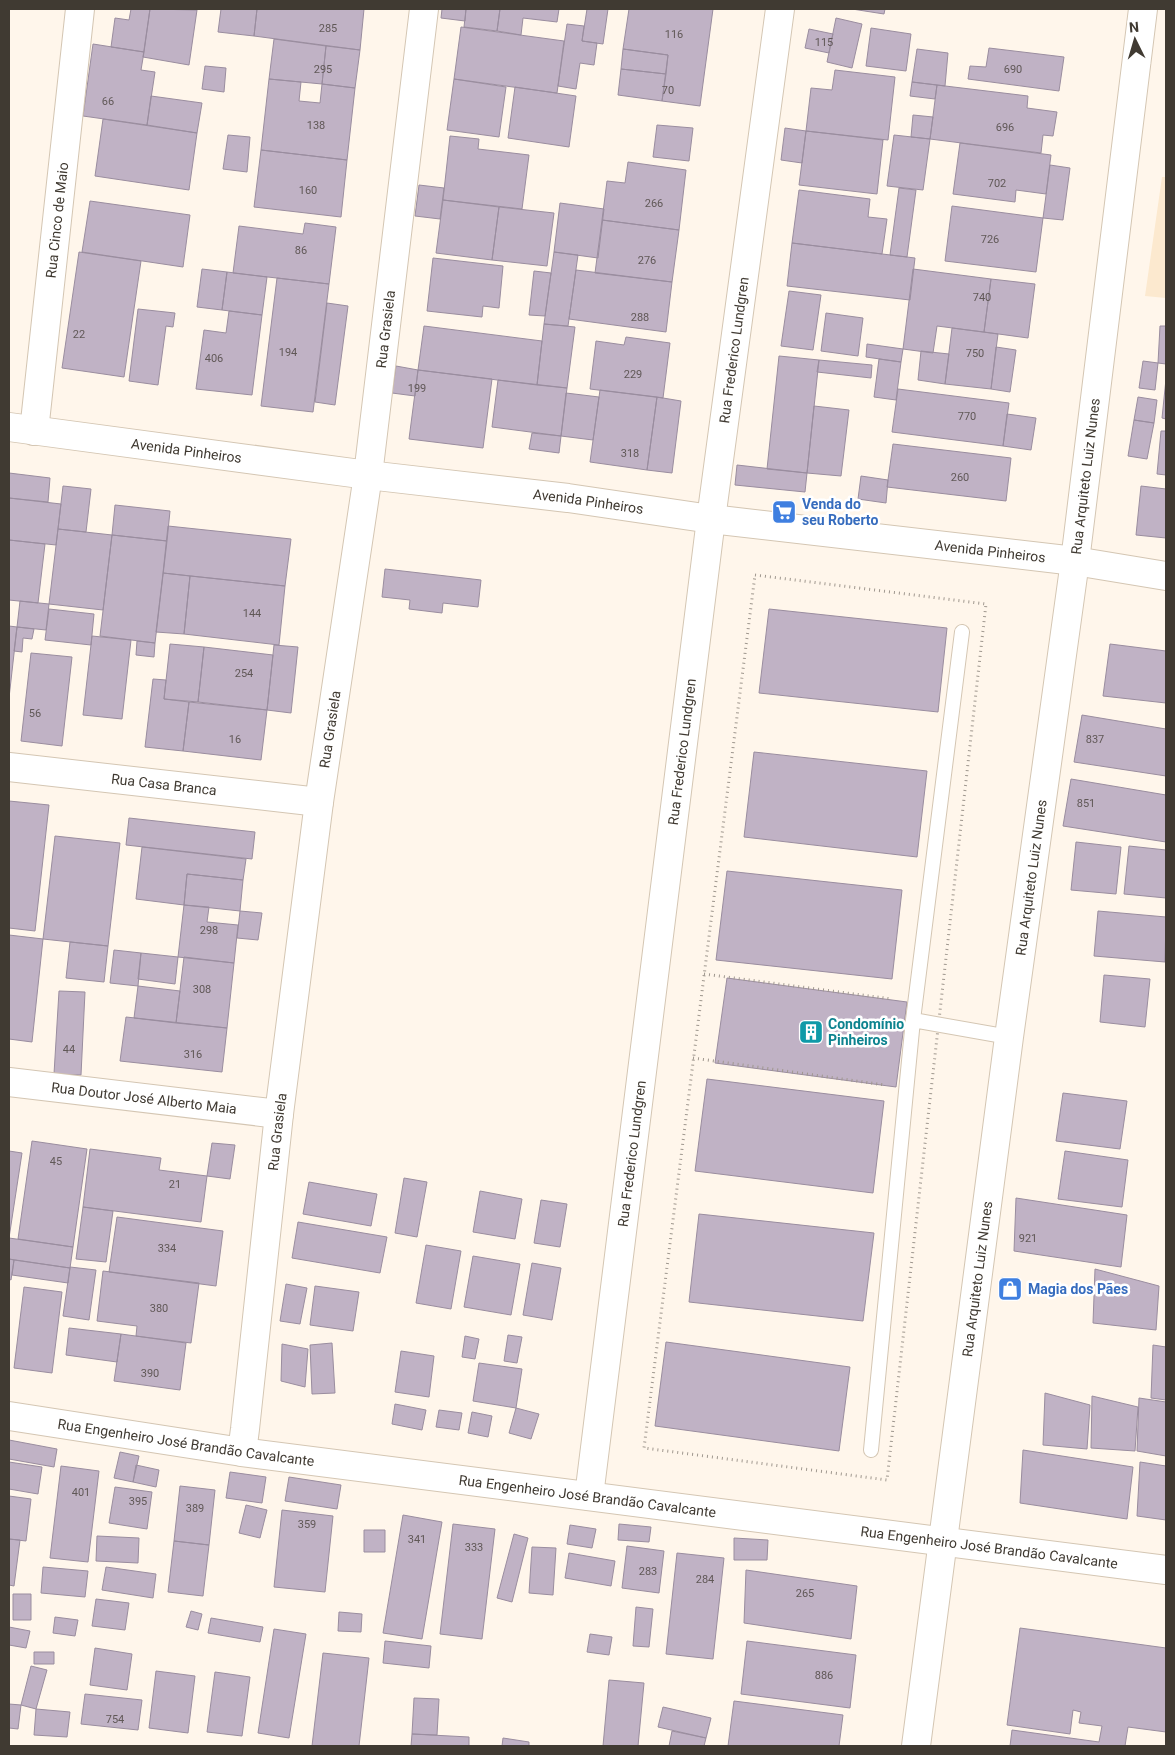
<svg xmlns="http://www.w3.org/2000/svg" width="1175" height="1755" font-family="Roboto,sans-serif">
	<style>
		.built { fill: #fce9cf }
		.building { fill: #c0b2c5; stroke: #9a8d9f }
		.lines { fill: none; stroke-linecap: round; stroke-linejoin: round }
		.service-casing { stroke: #d4c6b3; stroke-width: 16 }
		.minor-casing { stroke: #d4c6b3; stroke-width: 30 }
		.tertiary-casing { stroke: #d4c6b3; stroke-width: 30 }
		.secondary-casing { stroke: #d4c6b3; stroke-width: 30 }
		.path { stroke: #9f978e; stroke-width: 3; stroke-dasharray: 1 4; stroke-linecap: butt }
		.service { stroke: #fff; stroke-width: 14 }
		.minor { stroke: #fff; stroke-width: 28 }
		.tertiary { stroke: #fff; stroke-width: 28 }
		.secondary { stroke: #fff; stroke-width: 28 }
		.labels { text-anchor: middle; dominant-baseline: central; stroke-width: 5; stroke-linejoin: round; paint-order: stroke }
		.number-label { font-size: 11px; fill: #605857 }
		.street-label { font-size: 14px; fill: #403a32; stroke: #fff }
		.shop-label { font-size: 14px; font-weight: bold; fill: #366cbe; stroke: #fff; text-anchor: start }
		.culture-label { font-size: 14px; font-weight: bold; fill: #0d838f; stroke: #fff; text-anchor: start }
	</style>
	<rect width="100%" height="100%" fill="#fff6eb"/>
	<path class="built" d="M1162 177H1166V298L1145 296Z"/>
	<path class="building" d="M131 9H150L144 52 111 47 115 18 129 20Z
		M150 9 197 10 189 65 143 57Z
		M221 9H257L254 36 218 32Z
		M257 9H364L360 50 254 36Z
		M442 9H466L465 21 441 18Z
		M466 9H500L497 31 464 27Z
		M500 9H559L557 22 523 18 521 35 497 31Z
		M587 9H608L603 44 582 41Z
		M629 9H713L700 106 662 101 668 55 623 49Z
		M852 9H885L884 14Z
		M836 18 862 24 852 68 827 62Z
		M567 24 584 26 582 41 597 43 594 65 580 63 576 89 558 86Z
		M461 27 564 41 557 93 454 79Z
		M871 28 911 34 906 71 866 66Z
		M809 29 833 34 829 53 805 48Z
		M274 39 326 46 322 84 269 79Z
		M93 44 144 52 141 70 155 72 147 125 83 116Z
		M326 46 360 50 355 88 322 84Z
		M989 48 1064 57 1059 91 968 79 970 66 986 67Z
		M623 49 668 55 666 74 621 69Z
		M917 49 948 53 945 86 912 82Z
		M205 66 226 68 224 92 202 89Z
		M621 69 666 74 662 101 618 95Z
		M835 70 895 77 888 140 806 131 811 88 832 90Z
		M269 79 301 82 299 101 320 103 322 84 355 88 347 160 261 150Z
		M454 79 506 87 499 137 447 130Z
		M912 82 937 85 935 99 910 96Z
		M937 85 1028 96 1027 108 1057 112 1053 136 1043 135 1041 153 930 139Z
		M515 87 576 96 569 147 508 138Z
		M151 96 202 103 197 133 147 125Z
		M913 115 933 117 930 139 911 137Z
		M103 119 197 133 189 190 95 176Z
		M657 125 693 128 689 161 653 157Z
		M785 128 806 131 802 163 781 160Z
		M806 131 883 140 877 194 799 185Z
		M228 135 250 137 247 172 223 169Z
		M894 135 930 139 923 190 887 186Z
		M450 136 479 139 478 149 529 155 522 209 443 200Z
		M960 143 1051 155 1046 194 1016 190 1015 202 953 194Z
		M261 150 347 160 341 217 254 207Z
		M628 162 686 170 679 230 602 220 607 181 625 183Z
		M1050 165 1070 168 1063 220 1043 218Z
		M419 185 444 188 440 219 415 216Z
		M899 188 916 190 907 257 890 255Z
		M799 190 870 199 868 217 887 219 882 254 792 243Z
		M443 200 499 207 492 260 436 253Z
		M90 201 190 215 183 267 82 252Z
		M560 203 604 209 598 258 554 252Z
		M952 206 1043 218 1036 272 945 261Z
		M499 207 554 213 547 266 492 260Z
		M602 220 679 230 672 282 595 273Z
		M305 223 336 227 329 284 233 273 239 226 303 234Z
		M792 243 915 258 910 300 787 286Z
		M79 252 141 261 124 377 62 368Z
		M554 252 578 255 568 326 544 324Z
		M433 258 503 266 499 308 483 306 482 317 427 311Z
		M202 269 227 272 222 310 197 307Z
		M913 269 991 279 984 332 937 326 933 353 903 349Z
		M576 270 672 282 666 332 569 319Z
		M534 271 551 273 545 316 529 315Z
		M227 272 267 277 262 315 222 310Z
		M277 278 329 284 313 412 261 406Z
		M991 279 1035 284 1028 338 984 332Z
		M789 291 821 295 813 350 781 346Z
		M327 303 348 306 335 405 315 402Z
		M138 309 175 313 173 327 166 326 158 385 129 381Z
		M229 311 262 315 252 395 196 389 204 330 226 333Z
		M826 313 863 318 858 356 821 351Z
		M544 324 575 327 567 388 537 385Z
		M424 326 542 341 537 385 418 370Z
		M1160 326H1166V364L1158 363Z
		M952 328 998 334 991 389 945 384Z
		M626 337 670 343 663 398 590 389 596 341 624 345Z
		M867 344 903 349 901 362 866 357Z
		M996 347 1016 350 1010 392 991 389Z
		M921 351 949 354 945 384 918 380Z
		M779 356 819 360 807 473 767 469Z
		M879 359 901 362 896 400 874 397Z
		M819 360 872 365 871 378 817 372Z
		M1143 361 1158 363 1155 390 1139 388Z
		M396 366 418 370 415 396 392 393Z
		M418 370 492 379 483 448 409 439Z
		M1166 379V419L1162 418Z
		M498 380 567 388 561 436 492 427Z
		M898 389 1009 403 1003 446 892 432Z
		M600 390 657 397 647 470 590 462Z
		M566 393 599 397 593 440 561 436Z
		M657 397 681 401 672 473 647 470Z
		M1138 397 1157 400 1154 423 1134 420Z
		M814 406 849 410 841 476 807 473Z
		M1007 414 1036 418 1031 450 1003 446Z
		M1134 420 1154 423 1147 459 1128 456Z
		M1161 431H1166V475L1157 474Z
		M532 433 561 436 559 453 529 449Z
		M893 444 1011 458 1006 501 887 487Z
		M737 465 807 473 805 492 735 485Z
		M9 473 50 478 48 502 9 498Z
		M861 476 888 480 886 503 858 499Z
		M63 486 91 489 86 532 58 529Z
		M1141 486 1166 489V538L1136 535Z
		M9 498 61 504 56 545 9 540Z
		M115 505 170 511 167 541 112 535Z
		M168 526 291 539 285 586 163 573Z
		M58 529 112 535 103 610 49 604Z
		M112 535 167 541 155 643 100 636Z
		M9 540 45 544 38 603 9 600Z
		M385 569 481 580 478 607 443 603 442 613 409 609 410 600 382 597Z
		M163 573 190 576 184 634 156 632Z
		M190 576 285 586 279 645 184 634Z
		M20 601 49 604 46 630 17 627Z
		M49 609 94 614 91 645 45 640Z
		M769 609 947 628 938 712 759 693Z
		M9 626 17 627 9 698Z
		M17 627 34 629 32 639 23 638 22 652 14 651Z
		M92 636 131 640 122 719 83 715Z
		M137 641 155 643 154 657 136 655Z
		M170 644 204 647 198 702 164 699Z
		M1110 644 1166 651V703L1103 696Z
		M274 645 298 647 291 713 267 710Z
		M204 647 273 655 267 710 198 702Z
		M31 653 72 657 62 746 21 741Z
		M153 679 166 680 164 699 189 702 183 751 145 747Z
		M189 702 267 710 261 760 183 751Z
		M1082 715 1166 729V776L1074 762Z
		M754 752 927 771 917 857 744 837Z
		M1071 779 1166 795V842L1063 826Z
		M9 801 49 805 35 931 9 928Z
		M129 818 255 832 252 859 126 845Z
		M55 836 120 843 108 946 43 939Z
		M1076 842 1121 847 1116 894 1071 890Z
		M1129 846 1166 850V898L1124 894Z
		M142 847 246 859 243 880 187 874 184 905 136 899Z
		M727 871 902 890 892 979 716 960Z
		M187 874 243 880 240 911 184 905Z
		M184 905 209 907 207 922 238 925 234 963 178 957Z
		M240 911 262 913 258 940 237 938Z
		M1098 911 1166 917 1165 962 1094 956Z
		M9 935 43 939 32 1042 9 1039Z
		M70 942 108 946 104 982 66 978Z
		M114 950 141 953 138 986 110 983Z
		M141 953 178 957 175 984 138 979Z
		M184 957 234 963 227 1028 176 1023Z
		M1104 975 1150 979 1145 1027 1100 1022Z
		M727 978 907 1002 896 1087 715 1063Z
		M138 986 180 991 176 1023 134 1018Z
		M59 991 85 992 81 1075 54 1074Z
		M126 1017 227 1028 222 1072 120 1061Z
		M707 1079 884 1101 873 1193 695 1171Z
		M1063 1093 1127 1101 1120 1149 1056 1141Z
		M32 1141 87 1149 73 1247 18 1239Z
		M212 1143 235 1145 230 1179 207 1176Z
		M90 1149 161 1158 159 1170 207 1176 201 1222 83 1207Z
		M9 1151 22 1153 9 1238Z
		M1065 1151 1128 1160 1122 1207 1058 1199Z
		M404 1178 427 1182 417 1237 395 1233Z
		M309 1182 377 1194 371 1226 303 1214Z
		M480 1191 522 1199 515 1239 473 1232Z
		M1016 1198 1127 1215 1121 1267 1014 1251Z
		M541 1200 567 1204 560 1247 534 1243Z
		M83 1207 113 1211 106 1262 76 1259Z
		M699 1214 874 1233 863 1321 689 1302Z
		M117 1217 223 1231 216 1286 109 1272Z
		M298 1222 387 1237 380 1273 292 1258Z
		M9 1238 73 1247 70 1268 9 1259Z
		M426 1245 461 1251 451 1309 416 1303Z
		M473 1256 520 1264 511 1315 464 1307Z
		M9 1259 14 1260 11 1280 9 1279Z
		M14 1260 70 1268 68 1283 12 1275Z
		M532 1263 561 1268 552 1320 523 1315Z
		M70 1267 96 1270 89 1320 63 1316Z
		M1095 1269 1159 1286 1156 1330 1093 1323Z
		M103 1271 199 1283 191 1343 136 1336 137 1326 97 1321Z
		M286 1284 307 1288 300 1324 280 1321Z
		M315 1286 359 1292 353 1331 310 1325Z
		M24 1287 62 1292 52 1373 14 1368Z
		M69 1328 121 1334 117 1362 66 1355Z
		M121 1334 186 1343 180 1390 114 1381Z
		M508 1335 522 1337 517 1363 504 1361Z
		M465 1336 479 1339 475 1359 462 1357Z
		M666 1342 850 1367 839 1451 655 1426Z
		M332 1343 335 1393 312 1394 310 1345Z
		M282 1344 308 1349 305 1387 281 1381Z
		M1153 1345 1166 1347V1400L1151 1398Z
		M401 1351 434 1356 429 1397 395 1392Z
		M479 1363 522 1369 516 1408 473 1401Z
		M1045 1393 1090 1405 1087 1449 1043 1445Z
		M1092 1396 1138 1407 1135 1451 1091 1448Z
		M1139 1398 1166 1402V1456L1137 1451Z
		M395 1404 426 1410 422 1430 392 1424Z
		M516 1408 539 1414 531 1439 509 1433Z
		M439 1410 462 1413 459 1430 436 1427Z
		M472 1412 492 1416 488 1437 468 1433Z
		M9 1440 57 1449 54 1467 9 1459Z
		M1023 1450 1133 1467 1127 1519 1020 1503Z
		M120 1452 139 1456 133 1482 114 1478Z
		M9 1462 42 1467 38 1494 9 1489Z
		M1140 1462 1166 1466V1520L1137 1516Z
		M136 1465 159 1470 156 1487 133 1482Z
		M61 1466 99 1471 88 1562 50 1558Z
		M230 1472 266 1477 262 1503 226 1498Z
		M289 1477 341 1485 337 1509 285 1501Z
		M180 1486 215 1490 209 1545 174 1541Z
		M115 1487 152 1492 147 1529 109 1523Z
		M9 1496 31 1499 26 1541 9 1539Z
		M246 1505 267 1510 260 1538 239 1533Z
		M282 1510 333 1516 325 1592 274 1587Z
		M403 1515 442 1522 422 1639 383 1633Z
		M453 1524 495 1529 482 1639 440 1634Z
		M619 1524 651 1527 649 1542 618 1540Z
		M570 1525 596 1529 592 1548 567 1544Z
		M364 1530H385V1552H364Z
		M514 1534 528 1538 512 1602 497 1598Z
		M97 1536 139 1538 138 1563 96 1561Z
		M734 1538 768 1540 767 1560H734Z
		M9 1539 20 1540 14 1586 9 1585Z
		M174 1541 209 1545 203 1596 168 1592Z
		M627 1546 664 1551 659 1593 622 1588Z
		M532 1547 556 1548 553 1595 529 1593Z
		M569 1553 615 1561 611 1586 565 1578Z
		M677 1553 724 1558 713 1659 666 1654Z
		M43 1567 88 1571 85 1597 41 1593Z
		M106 1567 156 1574 153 1598 102 1590Z
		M746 1570 857 1586 851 1639 744 1623Z
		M13 1594H31V1620H13Z
		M96 1599 129 1603 125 1630 92 1626Z
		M636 1607 653 1609 649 1647 633 1646Z
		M191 1611 202 1614 198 1630 186 1627Z
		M339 1612 362 1614 361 1632 338 1631Z
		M55 1617 78 1620 75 1636 53 1633Z
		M211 1618 263 1627 260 1642 208 1633Z
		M9 1627 30 1631 26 1648 9 1645Z
		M1020 1628 1166 1648V1732L1128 1727 1125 1746H1010L1012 1730 1099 1742 1102 1726 1079 1723 1081 1712 1073 1710 1070 1734 1007 1725Z
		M274 1629 306 1634 289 1738 258 1733Z
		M590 1634 612 1637 609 1655 587 1652Z
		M385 1641 431 1646 429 1668 383 1663Z
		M747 1641 856 1655 850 1708 741 1694Z
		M95 1648 132 1654 127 1690 90 1685Z
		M34 1652H54V1664H34Z
		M323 1653 369 1658 359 1746H312Z
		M31 1666 47 1670 36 1709 21 1705Z
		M156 1671 195 1676 188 1733 149 1728Z
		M215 1672 250 1677 242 1736 207 1732Z
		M609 1680 644 1683 638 1746H603Z
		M85 1694 142 1700 138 1730 81 1724Z
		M414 1698 439 1699 437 1735 412 1734Z
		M734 1701 843 1715 839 1746H728Z
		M9 1704 21 1705 18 1729 9 1728Z
		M663 1707 711 1718 706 1738 658 1727Z
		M36 1709 70 1712 67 1737 34 1735Z
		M672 1731 706 1738 704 1746H669Z
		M412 1734 469 1737V1746H411Z
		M503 1738 529 1742V1746H502Z"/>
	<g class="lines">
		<defs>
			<path id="service" d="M962 632 913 1020 1009 1037
				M871 1450 913 1020"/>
			<g id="minor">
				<path id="s1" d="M34 431 80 9"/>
				<path id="s2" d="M9 767 319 802"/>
				<path id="s3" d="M9 1082 279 1114"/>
				<path id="s4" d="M9 1416 242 1452 1166 1570"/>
				<path id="s5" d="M242 1452 245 1429 279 1114 319 802 368 475 424 9"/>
				<path id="s6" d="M589 1496 711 519 780 9"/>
			</g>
			<g id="tertiary">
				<path id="s7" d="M9 427 368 475 568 498 711 519 1075 561 1166 576"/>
			</g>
			<g id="secondary">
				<path id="s8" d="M916 1746 1009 1037 1075 561 1143 9"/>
			</g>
		</defs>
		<use href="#service" class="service-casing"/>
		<use href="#minor" class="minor-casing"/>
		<use href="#tertiary" class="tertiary-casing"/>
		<use href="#secondary" class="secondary-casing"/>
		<path class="path" d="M755 575 986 604 887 1480 644 1448Z
			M704 974 892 999
			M693 1058 885 1085"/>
		<use href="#service" class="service"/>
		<use href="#minor" class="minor"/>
		<use href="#tertiary" class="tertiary"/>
		<use href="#secondary" class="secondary"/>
	</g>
	<defs>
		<symbol id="supermarket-square" viewBox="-11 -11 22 22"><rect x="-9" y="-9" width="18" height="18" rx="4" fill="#3f7fe0" stroke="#fff"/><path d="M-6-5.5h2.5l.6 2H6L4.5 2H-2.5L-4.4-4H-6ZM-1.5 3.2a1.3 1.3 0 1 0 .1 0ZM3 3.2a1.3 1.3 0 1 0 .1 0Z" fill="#fff"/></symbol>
		<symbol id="building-square" viewBox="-11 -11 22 22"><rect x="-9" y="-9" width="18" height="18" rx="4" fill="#0f9aa8" stroke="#fff"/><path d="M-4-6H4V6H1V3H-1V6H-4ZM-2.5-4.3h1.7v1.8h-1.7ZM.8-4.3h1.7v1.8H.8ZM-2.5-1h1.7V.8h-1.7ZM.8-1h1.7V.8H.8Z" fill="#fff"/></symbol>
		<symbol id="shop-square" viewBox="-11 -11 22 22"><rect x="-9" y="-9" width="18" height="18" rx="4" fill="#3f7fe0" stroke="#fff"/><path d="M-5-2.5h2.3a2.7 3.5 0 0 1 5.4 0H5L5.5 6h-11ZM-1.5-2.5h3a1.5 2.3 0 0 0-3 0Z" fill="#fff"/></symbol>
	</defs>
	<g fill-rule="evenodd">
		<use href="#supermarket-square" x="770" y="498" width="28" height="28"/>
		<use href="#building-square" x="797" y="1018" width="28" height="28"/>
		<use href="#shop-square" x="996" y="1275" width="28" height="28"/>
	</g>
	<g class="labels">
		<g class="number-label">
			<text x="328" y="28">285</text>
			<text x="674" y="34">116</text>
			<text x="824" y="42">115</text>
			<text x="323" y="69">295</text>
			<text x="1013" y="69">690</text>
			<text x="668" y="90">70</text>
			<text x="108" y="101">66</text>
			<text x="316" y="125">138</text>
			<text x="1005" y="127">696</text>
			<text x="997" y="183">702</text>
			<text x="308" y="190">160</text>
			<text x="654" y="203">266</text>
			<text x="990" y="239">726</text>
			<text x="301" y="250">86</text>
			<text x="647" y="260">276</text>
			<text x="982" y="297">740</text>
			<text x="640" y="317">288</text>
			<text x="79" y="334">22</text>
			<text x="288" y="352">194</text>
			<text x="975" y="353">750</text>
			<text x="214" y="358">406</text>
			<text x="633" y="374">229</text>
			<text x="417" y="388">199</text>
			<text x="967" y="416">770</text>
			<text x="630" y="453">318</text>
			<text x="960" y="477">260</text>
			<text x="252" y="613">144</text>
			<text x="244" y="673">254</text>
			<text x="35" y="713">56</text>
			<text x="235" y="739">16</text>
			<text x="1095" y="739">837</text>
			<text x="1086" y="803">851</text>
			<text x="209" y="930">298</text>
			<text x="202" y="989">308</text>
			<text x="69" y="1049">44</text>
			<text x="193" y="1054">316</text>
			<text x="56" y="1161">45</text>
			<text x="175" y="1184">21</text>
			<text x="1028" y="1238">921</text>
			<text x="167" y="1248">334</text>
			<text x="159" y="1308">380</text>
			<text x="150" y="1373">390</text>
			<text x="81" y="1492">401</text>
			<text x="138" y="1501">395</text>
			<text x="195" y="1508">389</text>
			<text x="307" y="1524">359</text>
			<text x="417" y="1539">341</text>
			<text x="474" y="1547">333</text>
			<text x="648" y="1571">283</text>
			<text x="705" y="1579">284</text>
			<text x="805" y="1593">265</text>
			<text x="824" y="1675">886</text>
			<text x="115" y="1719">754</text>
		</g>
		<g class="street-label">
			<text stroke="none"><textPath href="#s1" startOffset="212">Rua Cinco de Maio</textPath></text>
			<text stroke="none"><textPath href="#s5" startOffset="1132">Rua Grasiela</textPath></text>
			<text stroke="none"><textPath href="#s6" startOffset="1155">Rua Frederico Lundgren</textPath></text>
			<text stroke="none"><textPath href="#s7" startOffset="179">Avenida Pinheiros</textPath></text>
			<text stroke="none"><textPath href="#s8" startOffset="1281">Rua Arquiteto Luiz Nunes</textPath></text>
			<text stroke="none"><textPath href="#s7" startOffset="584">Avenida Pinheiros</textPath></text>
			<text stroke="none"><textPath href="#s7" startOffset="989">Avenida Pinheiros</textPath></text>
			<text stroke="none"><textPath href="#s5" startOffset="728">Rua Grasiela</textPath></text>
			<text stroke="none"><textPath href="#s6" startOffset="750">Rua Frederico Lundgren</textPath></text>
			<text stroke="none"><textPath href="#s2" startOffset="156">Rua Casa Branca</textPath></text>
			<text stroke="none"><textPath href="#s8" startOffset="876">Rua Arquiteto Luiz Nunes</textPath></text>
			<text stroke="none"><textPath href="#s3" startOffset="136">Rua Doutor José Alberto Maia</textPath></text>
			<text stroke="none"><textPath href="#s5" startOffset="322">Rua Grasiela</textPath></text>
			<text stroke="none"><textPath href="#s6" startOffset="345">Rua Frederico Lundgren</textPath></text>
			<text stroke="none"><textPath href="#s8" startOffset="471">Rua Arquiteto Luiz Nunes</textPath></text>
			<text stroke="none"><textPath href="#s4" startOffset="179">Rua Engenheiro José Brandão Cavalcante</textPath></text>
			<text stroke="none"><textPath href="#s4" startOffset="584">Rua Engenheiro José Brandão Cavalcante</textPath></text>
			<text stroke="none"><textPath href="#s4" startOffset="989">Rua Engenheiro José Brandão Cavalcante</textPath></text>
		</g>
		<g class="shop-label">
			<text x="802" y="504">Venda do<tspan x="802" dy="16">seu Roberto</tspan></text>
			<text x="1028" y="1289">Magia dos Pães</text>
		</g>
		<g class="culture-label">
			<text x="828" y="1024">Condomínio<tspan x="828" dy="16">Pinheiros</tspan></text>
		</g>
	</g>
	<rect width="1175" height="1755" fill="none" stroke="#403a32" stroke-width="20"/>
	<g transform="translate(1135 40) rotate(355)" stroke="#ffffff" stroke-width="4" paint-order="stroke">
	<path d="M0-4L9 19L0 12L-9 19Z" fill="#403a32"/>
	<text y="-8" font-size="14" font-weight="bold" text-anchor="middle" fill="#403a32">N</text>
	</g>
</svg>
